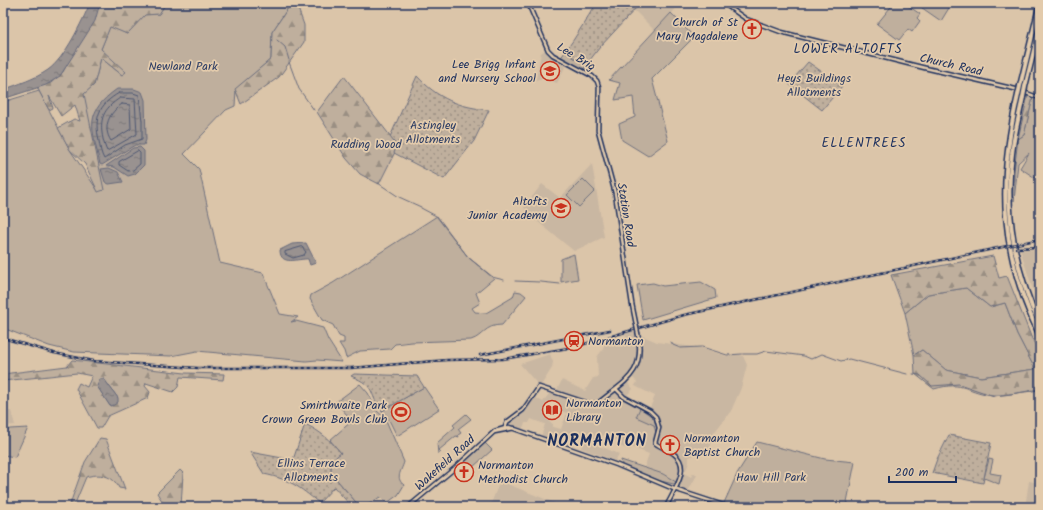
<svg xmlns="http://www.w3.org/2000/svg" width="1043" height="510" font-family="Kalam,sans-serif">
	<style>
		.built { fill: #c9b7a2; fill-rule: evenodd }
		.green { fill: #bfaf9d; stroke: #6d6f7e }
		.forest { fill: url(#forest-firs); stroke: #6d6f7e; fill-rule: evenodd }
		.garden { fill: url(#garden-dots); stroke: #6d6f7e }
		.water { fill: url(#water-ripples); stroke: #676a7c }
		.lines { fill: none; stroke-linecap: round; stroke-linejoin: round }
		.shore { stroke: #4d5772; stroke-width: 1 }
		.stream { stroke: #676a7c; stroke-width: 1 }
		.tertiary-casing { stroke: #1b2f5e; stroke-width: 5.5 }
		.motorway-casing { stroke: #1b2f5e; stroke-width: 7 }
		.tertiary { stroke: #e3cbac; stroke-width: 2.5 }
		.motorway { stroke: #e3cbac; stroke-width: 4 }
		.rail-casing { stroke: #1b2f5e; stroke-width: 2.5 }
		.rail { stroke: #e3cbac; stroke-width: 1; stroke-dasharray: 3; stroke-linecap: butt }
		.tertiary-bridge-casing { stroke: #1b2f5e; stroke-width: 5.5; stroke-linecap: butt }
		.motorway-bridge-casing { stroke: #1b2f5e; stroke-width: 7; stroke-linecap: butt }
		.tertiary-bridge { stroke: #e3cbac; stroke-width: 2.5 }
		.motorway-bridge { stroke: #e3cbac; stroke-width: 4 }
		.labels { text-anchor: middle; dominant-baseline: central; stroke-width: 3.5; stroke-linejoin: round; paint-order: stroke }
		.poi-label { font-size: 12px; fill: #1b2f5e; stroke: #e3cbac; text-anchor: end }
		.street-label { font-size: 12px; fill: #1b2f5e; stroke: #e3cbac }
		.park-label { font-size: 12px; fill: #2b3c64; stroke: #e3cbac }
		.neighbourhood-label { font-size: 13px; letter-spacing: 1px; fill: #1b2f5e; stroke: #e3cbac }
		.district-label { font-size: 16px; font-weight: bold; letter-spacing: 1px; fill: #1b2f5e; stroke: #e3cbac }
	</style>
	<defs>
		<pattern id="forest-firs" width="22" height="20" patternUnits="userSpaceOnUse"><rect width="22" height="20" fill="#bfaf9d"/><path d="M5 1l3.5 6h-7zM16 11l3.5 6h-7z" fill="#9a8f83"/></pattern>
		<pattern id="garden-dots" width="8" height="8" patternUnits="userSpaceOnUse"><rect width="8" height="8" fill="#bfaf9d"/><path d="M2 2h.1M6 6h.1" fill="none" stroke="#9a8f83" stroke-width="1.8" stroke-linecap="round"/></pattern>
		<pattern id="water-ripples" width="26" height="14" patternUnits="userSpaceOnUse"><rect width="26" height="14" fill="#999290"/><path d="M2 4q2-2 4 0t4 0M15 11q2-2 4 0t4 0" fill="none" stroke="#7c7879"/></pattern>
	</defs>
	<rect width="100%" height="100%" fill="#dbc5a9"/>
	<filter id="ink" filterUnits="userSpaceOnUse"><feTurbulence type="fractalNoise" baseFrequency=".025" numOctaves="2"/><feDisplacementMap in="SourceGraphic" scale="8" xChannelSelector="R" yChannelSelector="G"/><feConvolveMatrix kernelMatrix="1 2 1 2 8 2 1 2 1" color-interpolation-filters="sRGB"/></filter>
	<g filter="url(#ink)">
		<path class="built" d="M640 3H681L655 31 634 10Z
			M546 49 567 63 557 83 543 78 536 80 541 53Z
			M592 164 604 237 574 251 527 213 524 207 542 184 560 198Z
			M1020 249 1040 250V306L1032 287Z
			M636 329 638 334 657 342 702 348 726 356 736 354 743 356 747 365 741 388 731 411 713 434 710 449 689 457V463L686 470 682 471 678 483 663 474 644 468 649 454 631 447 630 450 617 445 619 441 603 435 600 442 591 438 590 442 619 454 615 461 581 448 584 440 576 436 571 448 541 437 545 424 536 421 531 419 529 423H525L522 430 512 427 510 423 526 406 531 395 543 402 551 391 556 392 562 380 585 391 593 378 598 377 597 357 603 349 604 345 609 341 610 345 619 344 618 339 626 338 625 332ZM631 376 637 382 635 386 655 396 649 410 625 397 633 389 626 380ZM556 409 567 413 561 429 553 427V424L549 422Z
			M550 354 553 362 552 368 540 387 520 364Z
			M3 406 6 411H11L15 425 4 426 3 424Z
			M684 473 691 477 693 473 697 475 688 491 678 486Z
			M500 481 565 507 490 506Z
			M1029 481 1040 483V507H1025Z"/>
		<path class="green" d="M166 3H286L288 8 272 32 271 59 236 89 235 106 226 110 184 154 199 169 220 263 263 273 280 314 298 317 291 322 296 321 323 328 328 340 342 362 317 360 306 361 197 351 171 356 74 352 49 346 3 328V102L39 91 70 150 98 191 103 190 83 94 94 85 101 58 122 75 101 49 110 26 127 34 145 14H159Z
			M894 3H904L920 14 917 18 920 21 912 32 908 29 899 40 877 24Z
			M915 3H952L941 21Z
			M671 13 694 37 652 79 668 141 648 156 622 140 619 124 635 117 633 97 615 100 620 83 609 80Z
			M565 52 586 65 584 71 560 59Z
			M1033 97 1040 100V181L1020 168 1029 153 1018 163 1014 201V172L1018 139 1024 135Z
			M583 179 595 191 579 207 567 195Z
			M437 216 468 257 494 278 476 293 480 303 472 308 475 312 486 313 513 297 515 291 521 292 526 296 502 325C484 325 484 336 471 340L412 342 395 344 390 349 360 351 346 358 344 351 339 343H344V338L339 336 333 325 322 320 310 299 311 295 333 283Z
			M574 254 578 279 561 282V259Z
			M701 282 715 290 716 298 643 320 637 285 653 283 663 286Z
			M966 288 990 307 1005 303 1017 334 1035 369 981 377 946 370 922 350 914 355 905 313 928 294Z
			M360 384 368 393 377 411 385 418 404 462C401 472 395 478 404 485L398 495 387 503 380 497 364 507H360L331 473C330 464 333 458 341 453L330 440 352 421 336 402Z
			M424 387 439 409 397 436 387 416 382 411Z
			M640 408 654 418 657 427 656 433 654 425 636 417Z
			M466 414 471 419 458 429 461 433 458 435 459 437 456 436 439 450 441 452 438 454 437 443 455 427 453 425Z
			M28 428 15 457 3 455 4 432 10 429Z
			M484 442 492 450 473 467 468 465 465 467 461 463Z
			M757 442 825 459 855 462 846 507H740L724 503 738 472Z
			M989 459 993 460 990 473 1001 475 999 484 984 478Z
			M621 460 663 474 676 482 674 484 660 481 622 465Z"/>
		<path class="forest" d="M100 3H166L159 14 145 15 127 34 110 27 101 49 126 72 122 75 101 58 94 85 84 94 104 190 98 192 85 164 70 150 58 128 74 119 80 121 75 105 61 116 49 96 53 108 49 110 37 87 51 83 63 72Z
			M286 3H296L304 25V42L279 77 241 104 235 89 271 59 272 32 288 8Z
			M344 76 398 146 379 184 360 174 346 158 317 112Z
			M1028 95 1033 97 1024 135 1018 139Z
			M993 256 999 278 1007 276 1032 339 1040 353V389C1025 391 1009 396 994 395 967 393 965 380 934 389L915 374 914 355 922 350 946 370 981 377 1035 369 1017 334 1005 303 990 307 966 288 928 294 905 313 891 275Z
			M72 360 185 373 224 374 223 380 180 377 178 387 173 392 146 383 145 386 150 392 148 398 108 416 101 428H97L76 389 79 383 87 387 92 376 77 373 3 381V374L67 366ZM104 379 118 398 110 406 97 386Z
			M100 438 106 439 125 489 119 488C113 475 99 473 86 477L74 506 70 504 85 462Z
			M180 470 183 473 181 507H166L157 493Z"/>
		<path class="garden" d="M597 3H631L637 7 600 47 586 65 565 52C577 36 585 20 597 3Z
			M808 62 842 86 822 110 789 84Z
			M417 76C438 99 459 107 489 110L474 141 444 179 394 153 397 146 390 137Z
			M354 374 417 376 424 387 382 411C367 392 378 387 351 376Z
			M305 424C320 431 330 440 341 453 333 458 330 464 331 473L360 507H352L334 487 319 503C298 486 291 480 264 474L250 452 293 460Z
			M949 435 991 443 983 483 932 473 937 459Z"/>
		<path class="water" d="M90 3H100L95 21 60 76 46 85 3 99V90C18 84 35 79 48 70 65 58 82 22 90 3Z
			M117 89H134L142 92 145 100 146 140 144 145H135L102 165 100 164C92 128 83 113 117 89Z
			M140 147 144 151V165L135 174 128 176 114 167 106 166 133 148Z
			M109 168 118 172 123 182 109 184 105 182 101 169Z
			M306 243 316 263 310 265 308 259C299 258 280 267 280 250L292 244Z
			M100 379H104L118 398V402L114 405 110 406 97 386Z"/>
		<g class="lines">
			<path class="shore" d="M119 93H133L139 95 142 121V139L125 145 104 159C101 154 100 147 99 141 94 118 98 105 119 93Z
				M120 98 135 99 137 134 107 151C105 147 104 143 103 139 99 119 103 109 120 98Z
				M122 104 130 105 131 129 111 141C102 127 109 113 122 104Z
				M138 151 140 153V164L133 170 128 171 119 165V162Z
				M302 247 306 252 304 255 293 258 285 254V252Z"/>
			<path class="stream" d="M277 40 285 47 289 60
				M289 62 299 89 314 110
				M378 183 399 197 421 207
				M421 208 436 216
				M437 217 468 257
				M469 258 492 277 504 280
				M515 281 540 282
				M541 282 560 284
				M671 342 673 345 680 348 701 347
				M702 347 727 355 742 354
				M743 354H757L766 351 804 356 811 359 822 354 841 361 849 359 907 374
				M913 374 920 375 932 386 959 384 994 396 1040 390"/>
			<defs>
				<path id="tertiary" d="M528 3 548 50 553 55 592 76 597 81 599 87 598 130 615 193 632 304
					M723 3 746 19 781 32 925 68 1015 89 1040 98
					M616 389 624 397 650 411 656 417 659 428 655 443C661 448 668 449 674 454 692 467 673 492 666 507
					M504 430 507 422 523 410 539 387 591 404 598 403C626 380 645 374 638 334
					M494 432 514 428
					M408 507 455 468 495 431 509 427 617 465 674 489 729 507"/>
				<path id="motorway" d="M1020 86 1040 3
					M1025 87 1040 26
					M1018 95C997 183 1000 254 1040 336
					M1023 97C1019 116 1014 135 1012 154 1004 212 1015 272 1040 325"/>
			</defs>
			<use href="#tertiary" class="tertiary-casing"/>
			<use href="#motorway" class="motorway-casing"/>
			<use href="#tertiary" class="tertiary"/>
			<use href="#motorway" class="motorway"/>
			<defs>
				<path id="rail" d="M1016 248 1040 247
					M3 338 54 353 94 361 198 368H351L447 360 503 359 574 347 684 315 1040 239
					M480 355 610 330"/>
			</defs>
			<use href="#rail" class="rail-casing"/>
			<use href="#rail" class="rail"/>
			<defs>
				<path id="tertiary-bridge" d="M632 304 638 334"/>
				<path id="motorway-bridge" d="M1018 95 1020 86
					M1023 97 1025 87"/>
			</defs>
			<use href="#tertiary-bridge" class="tertiary-bridge-casing"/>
			<use href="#motorway-bridge" class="motorway-bridge-casing"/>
			<use href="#tertiary-bridge" class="tertiary-bridge"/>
			<use href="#motorway-bridge" class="motorway-bridge"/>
		</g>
	</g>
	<defs>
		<symbol id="church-ring" viewBox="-11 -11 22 22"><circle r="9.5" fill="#e3cbac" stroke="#c8321e" stroke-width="1.5"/><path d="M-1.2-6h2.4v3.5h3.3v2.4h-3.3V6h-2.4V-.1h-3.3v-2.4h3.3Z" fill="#c8321e"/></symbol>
		<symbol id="school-ring" viewBox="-11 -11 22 22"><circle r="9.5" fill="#e3cbac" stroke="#c8321e" stroke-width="1.5"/><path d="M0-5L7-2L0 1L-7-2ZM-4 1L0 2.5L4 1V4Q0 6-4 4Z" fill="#c8321e"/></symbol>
		<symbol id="station-ring" viewBox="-11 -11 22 22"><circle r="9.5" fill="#e3cbac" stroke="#c8321e" stroke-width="1.5"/><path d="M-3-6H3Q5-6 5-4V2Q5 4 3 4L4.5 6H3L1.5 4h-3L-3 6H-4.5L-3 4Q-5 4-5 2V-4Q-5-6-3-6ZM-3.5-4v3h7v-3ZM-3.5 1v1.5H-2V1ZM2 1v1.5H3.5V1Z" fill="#c8321e"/></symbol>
		<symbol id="library-ring" viewBox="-11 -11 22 22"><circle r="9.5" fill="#e3cbac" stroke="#c8321e" stroke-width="1.5"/><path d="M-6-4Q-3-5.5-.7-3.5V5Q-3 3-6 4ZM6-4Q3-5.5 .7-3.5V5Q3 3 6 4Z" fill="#c8321e"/></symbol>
		<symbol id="stadium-ring" viewBox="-11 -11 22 22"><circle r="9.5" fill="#e3cbac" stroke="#c8321e" stroke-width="1.5"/><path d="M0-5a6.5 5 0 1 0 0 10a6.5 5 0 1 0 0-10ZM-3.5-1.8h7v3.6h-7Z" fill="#c8321e"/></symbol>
	</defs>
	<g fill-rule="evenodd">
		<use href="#church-ring" x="741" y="18" width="22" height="22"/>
		<use href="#school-ring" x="539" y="60" width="22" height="22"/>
		<use href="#school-ring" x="550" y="197" width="22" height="22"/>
		<use href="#station-ring" x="563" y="330" width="22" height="22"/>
		<use href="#library-ring" x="541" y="399" width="22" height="22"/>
		<use href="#stadium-ring" x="390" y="401" width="22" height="22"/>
		<use href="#church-ring" x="659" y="434" width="22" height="22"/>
		<use href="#church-ring" x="453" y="461" width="22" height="22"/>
	</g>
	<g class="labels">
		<g class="poi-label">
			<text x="738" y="22">Church of St<tspan x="738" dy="14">Mary Magdalene</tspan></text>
			<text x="536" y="64">Lee Brigg Infant<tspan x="536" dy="14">and Nursery School</tspan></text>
			<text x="547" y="201">Altofts<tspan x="547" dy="14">Junior Academy</tspan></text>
			<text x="588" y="341" text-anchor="start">Normanton</text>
			<text x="566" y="403" text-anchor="start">Normanton<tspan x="566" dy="14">Library</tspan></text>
			<text x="387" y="405">Smirthwaite Park<tspan x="387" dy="14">Crown Green Bowls Club</tspan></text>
			<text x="684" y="438" text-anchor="start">Normanton<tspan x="684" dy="14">Baptist Church</tspan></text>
			<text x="478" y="465" text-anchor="start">Normanton<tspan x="478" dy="14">Methodist Church</tspan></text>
		</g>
		<g class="street-label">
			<text transform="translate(576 57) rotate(31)">Lee Brig</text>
			<text transform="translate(951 65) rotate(13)">Church Road</text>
			<text transform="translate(626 215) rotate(81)">Station Road</text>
			<text transform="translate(445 463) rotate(-42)">Wakefield Road</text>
		</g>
		<g class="park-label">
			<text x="183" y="66">Newland Park</text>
			<text x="814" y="78">Heys Buildings<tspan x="814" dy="14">Allotments</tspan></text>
			<text x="433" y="125">Astingley<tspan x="433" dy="14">Allotments</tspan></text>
			<text x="366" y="144">Rudding Wood</text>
			<text x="311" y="463">Ellins Terrace<tspan x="311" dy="14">Allotments</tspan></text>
			<text x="771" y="477">Haw Hill Park</text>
		</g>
		<g class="neighbourhood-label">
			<text x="848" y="49">LOWER ALTOFTS</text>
			<text x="864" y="143">ELLENTREES</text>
		</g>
		<g class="district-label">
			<text x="597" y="441">NORMANTON</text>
		</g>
	</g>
	<rect width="1043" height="510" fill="none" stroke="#e3cbac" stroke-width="16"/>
	<rect x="8" y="8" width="1027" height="494" fill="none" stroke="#1b2f5e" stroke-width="1.5" filter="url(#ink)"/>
	<path d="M889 476v6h67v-6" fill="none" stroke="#1b2f5e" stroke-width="2"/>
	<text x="895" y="476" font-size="12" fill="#1b2f5e" stroke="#e3cbac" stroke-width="3" paint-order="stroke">200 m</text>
</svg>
